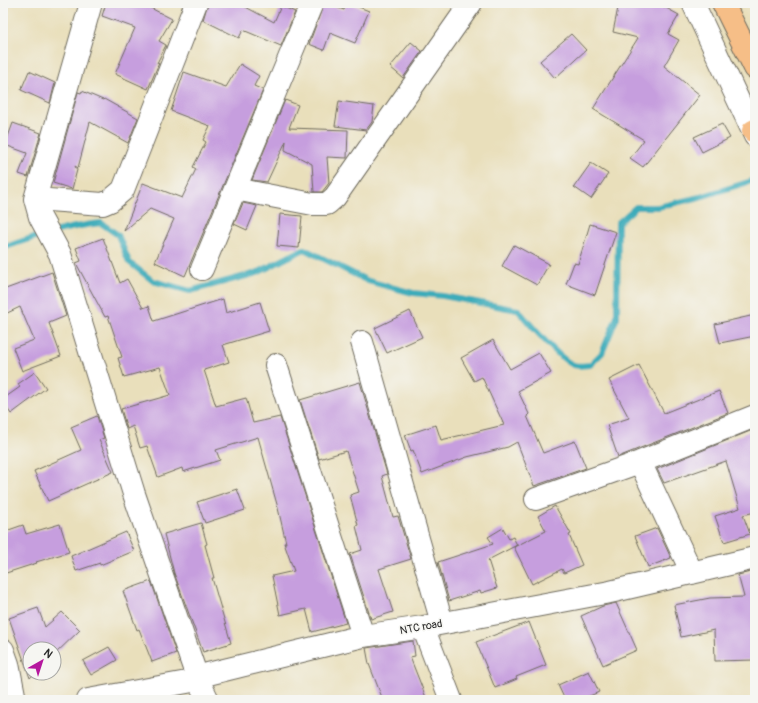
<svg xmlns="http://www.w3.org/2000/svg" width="758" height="703" font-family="Pangolin,sans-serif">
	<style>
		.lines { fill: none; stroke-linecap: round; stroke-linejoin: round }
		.stream { stroke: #3dacba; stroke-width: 6 }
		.building { fill: #c69ede }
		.street-casing { stroke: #6e6a5d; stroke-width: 24 }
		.primary-casing { stroke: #6e6a5d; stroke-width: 24 }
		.street { stroke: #fff; stroke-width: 22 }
		.primary { stroke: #f6be87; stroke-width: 22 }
		.labels { text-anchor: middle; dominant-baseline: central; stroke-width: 3; stroke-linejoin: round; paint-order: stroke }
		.street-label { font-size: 11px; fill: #2b2b2b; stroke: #f6f6f2 }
	</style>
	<rect width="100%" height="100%" fill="#f6f6f2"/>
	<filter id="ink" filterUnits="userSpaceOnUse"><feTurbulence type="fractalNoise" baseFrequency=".025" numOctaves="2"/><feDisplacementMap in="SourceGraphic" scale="8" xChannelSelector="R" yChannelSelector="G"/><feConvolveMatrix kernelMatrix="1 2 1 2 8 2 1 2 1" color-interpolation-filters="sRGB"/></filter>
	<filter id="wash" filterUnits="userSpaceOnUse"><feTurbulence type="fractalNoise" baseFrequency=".012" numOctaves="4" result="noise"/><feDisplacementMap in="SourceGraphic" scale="16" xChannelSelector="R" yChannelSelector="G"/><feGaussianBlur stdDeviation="0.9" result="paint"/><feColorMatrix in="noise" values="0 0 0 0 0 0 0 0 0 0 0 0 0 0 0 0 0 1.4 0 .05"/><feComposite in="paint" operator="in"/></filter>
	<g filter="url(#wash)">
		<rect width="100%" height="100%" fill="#e9dfbb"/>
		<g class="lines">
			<path class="stream" d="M3 86 5 88 3 99
				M3 248C35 236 67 227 101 223L118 235 129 262 153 281 190 291 257 273 304 249 368 281 413 293 443 296 518 310C527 321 562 362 574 365 579 367 586 365 590 365L602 353 617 317 618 223 636 207H658L700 197 755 180"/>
		</g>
		<g id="blocks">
			<path class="building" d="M106 3H141L172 19 159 41 166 45 157 63H159L148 89 115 74 135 28 102 16Z
				M208 3H238L274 22 281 6 295 12 281 46 243 30 239 38 203 20Z
				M324 3 344 10 346 3H349L369 11 355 43 330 33 324 50 309 44Z
				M619 3H657L679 15 668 34 679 40 664 66 700 95 643 167 630 158 644 140 593 109 638 38 613 32Z
				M571 34 586 50 555 78 540 61Z
				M411 42 422 51 403 78 390 67Z
				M240 64 259 76 254 86 263 90 185 276 155 262 174 219 150 209 124 231 143 183 182 198 196 169 193 167 206 142 203 140 210 126 171 111 184 72 226 87Z
				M29 71 55 83 50 103 21 90Z
				M82 91 103 100 104 99 138 118 128 143 90 122 78 168 75 166 77 170 72 189 53 183 78 92 81 93Z
				M285 100 298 105 289 128 348 130 347 158 327 157 329 183 322 192H314L312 164 285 150 286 141 267 182 252 180Z
				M339 101 374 106 372 122 366 130 335 126Z
				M13 123 41 133 28 177 19 174 27 153 5 145Z
				M722 124 730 138 702 152 694 137Z
				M591 163 608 174 591 199 574 187Z
				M243 203 257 206 247 230 234 224Z
				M280 214 302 216 299 248 277 246Z
				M590 224 616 232 595 295 566 284 574 263 578 264Z
				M103 238 120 283 127 279 143 308 149 306 154 321 223 299 226 313 260 302 269 331 223 345 229 362 204 370 216 406 246 398 253 423 280 417 346 623 312 632 306 609 280 615 272 576 294 571 284 543H286L278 508 258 437 216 450 220 460 183 472 182 468 158 477 147 446 140 448 133 426 127 429 121 409 170 395 160 367 124 377 118 358 122 357 108 316 105 317 76 263 81 261 76 248Z
				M514 245 549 264 537 285 502 266Z
				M52 272 66 316 49 323 61 356 22 371 13 348 34 340 20 307 3 315V290Z
				M410 311 422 337 387 353 375 328Z
				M755 315V336L720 343 715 324Z
				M493 340 510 369 539 353 551 373 518 391 529 414 527 416 543 453 575 441 586 468 534 486 517 442 508 447 467 457 422 474 413 450 411 451 405 435 436 425 441 440 504 425 482 377 474 381 461 358Z
				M639 365 664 413 719 391 728 413 618 457 607 425 629 418 609 380Z
				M35 372 46 388 11 414 3 402V399L20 387 18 384Z
				M360 382 387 474 382 476 393 517 398 516 411 559 379 569 393 612 371 619 350 554 362 550 356 526 358 525 350 495 359 492 346 451 319 459 300 400Z
				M97 416 104 438 99 440 113 472 48 501 34 471 81 450 71 427Z
				M755 429V512L743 515 750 534 724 542 715 516 740 508 726 461 664 483 657 469Z
				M237 489 245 510 205 523 197 502Z
				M555 506 571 534 569 535 582 565 564 573 562 569 532 584 514 547 546 531 538 516Z
				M201 523 207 544 205 545 214 578H212L231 643 203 652 174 573 164 534Z
				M60 524 69 552 36 562 37 563 3 574V532L23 525 26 534Z
				M503 528 509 539 513 537 517 545 488 560 497 588 481 593 480 591 449 601 438 562 493 544 488 537Z
				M657 528 671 558 648 567 635 536Z
				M126 532 134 551 100 565V563L76 571 71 556Z
				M755 571V660L715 661 714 630 681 637 674 605 710 598 744 597 738 575Z
				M151 581 176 653 152 662 139 629 137 630 123 591Z
				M616 603 637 650 603 665 581 616 603 606Z
				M38 608 45 627 62 612 80 630 54 655V649H30V673H35L30 678 9 618Z
				M529 622 546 665 516 677 517 679 495 688 476 642Z
				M413 641 415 656 410 657 427 700H383L369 664 366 648Z
				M109 647 117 660 91 675 83 661Z
				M589 671 599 692 580 700H565L558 685Z"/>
		</g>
	</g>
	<g filter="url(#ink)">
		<use href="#blocks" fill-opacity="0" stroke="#6e6a5d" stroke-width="1"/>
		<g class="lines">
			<defs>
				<path id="street" d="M91 3 35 199 40 217 60 254 134 494 198 680 208 700
					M693 3 755 136
					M235 189 313 204H327L335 197 471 3
					M35 199 103 204 110 201 123 190 196 3
					M202 269 312 3
					M362 342 442 623
					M276 365 363 636
					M640 462 755 416
					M536 499 640 462 692 573
					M423 627 451 700
					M3 650 8 664 15 700
					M88 700 198 680 208 674 363 636 423 627 610 592 755 558"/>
				<path id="primary" d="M723 3 755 68
					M753 131 755 130"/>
			</defs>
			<use href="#street" class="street-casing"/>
			<use href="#primary" class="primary-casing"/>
			<use href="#street" class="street"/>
			<use href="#primary" class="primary"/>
		</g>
	</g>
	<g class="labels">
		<g class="street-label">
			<text transform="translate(421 627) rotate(-10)">NTC road</text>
		</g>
	</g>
	<rect width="758" height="703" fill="none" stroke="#f6f6f2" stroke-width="16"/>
	<g transform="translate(42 661) rotate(39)"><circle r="19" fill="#f6f6f2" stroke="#a5a5a2"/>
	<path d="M0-3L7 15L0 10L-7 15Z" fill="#b5179e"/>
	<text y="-6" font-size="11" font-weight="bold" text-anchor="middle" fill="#2b2b2b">N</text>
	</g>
</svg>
